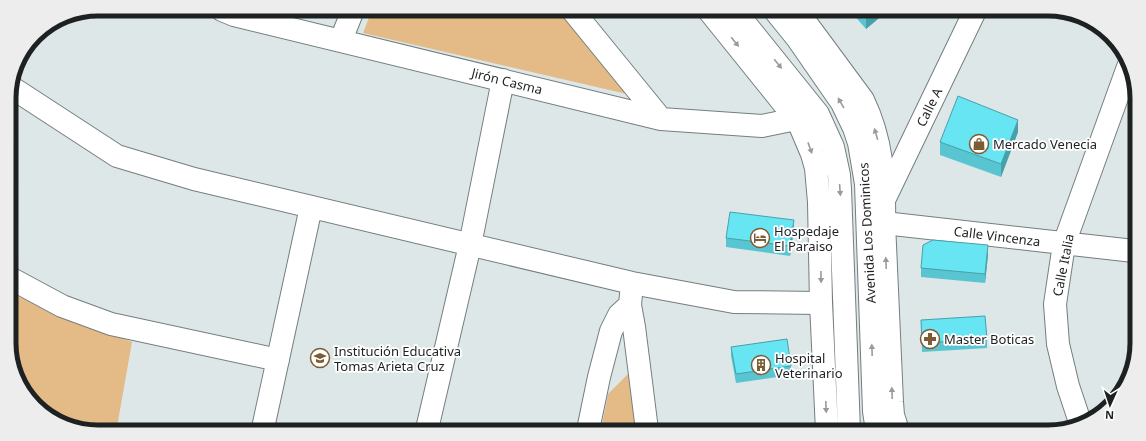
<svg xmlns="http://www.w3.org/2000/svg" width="1146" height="441" font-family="'Noto Sans',sans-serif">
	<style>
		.green { fill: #e4ba87 }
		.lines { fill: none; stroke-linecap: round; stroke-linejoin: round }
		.street-casing { stroke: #757e7f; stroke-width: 24 }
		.secondary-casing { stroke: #757e7f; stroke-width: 24 }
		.street { stroke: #fff; stroke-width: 22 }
		.secondary { stroke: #fff; stroke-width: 22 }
		.wall { fill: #59c5d0 }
		.shaded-wall { fill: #48a0a9 }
		.building { fill: #67e5f2; stroke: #48a0a9 }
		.oneway { fill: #999b9b }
		.labels { text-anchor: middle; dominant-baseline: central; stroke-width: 3.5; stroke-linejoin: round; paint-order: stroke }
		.street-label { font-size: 13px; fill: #1d2121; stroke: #fff }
		.poi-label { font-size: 13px; fill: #1d2121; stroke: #fff; text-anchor: start }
		.rim { fill: none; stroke: #1d2121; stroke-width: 5 }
	</style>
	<rect width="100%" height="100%" fill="#dde7e8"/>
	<path class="green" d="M372 10 562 11 631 95 363 33Z
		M10 293 132 342 117 427H69L31 402 11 360Z
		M628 374 636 430H601L608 394Z"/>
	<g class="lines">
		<defs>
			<path id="street" d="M222 10 234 15 661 119 762 126 796 119
				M573 11 661 119
				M341 40 353 10
				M11 87 117 156 194 179 632 283 734 302 821 303
				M884 200 974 13
				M884 223 1134 251
				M10 278 62 306 111 324 278 360
				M632 283 630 305 634 327 647 430
				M1080 422 1068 386 1058 344 1055 304 1064 244 1128 67
				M263 428 311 207
				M427 429 470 245 503 80
				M588 430 599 377 611 331 619 315 630 305"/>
			<path id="secondary" d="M710 12 796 119 801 128 812 154 816 168 819 202 821 303 827 431
				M736 12 818 114 833 147 839 175 840 189 849 431
				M776 12 797 38 842 103 854 128 859 143 866 184 874 411 877 431
				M798 12 863 100C882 139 885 180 884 223L892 402 893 415 898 431"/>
		</defs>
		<use href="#street" class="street-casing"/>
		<use href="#secondary" class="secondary-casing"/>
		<use href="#street" class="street"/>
		<use href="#secondary" class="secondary"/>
	</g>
	<path class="wall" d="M852 13H885L866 29Z
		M1018 132 1001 177 940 155V142Z
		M794 229 790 256 726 247V238Z
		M988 255 985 283 921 277V268Z
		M921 320 987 339V348L922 352Z
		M731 347 791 366V375L736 383 731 356Z"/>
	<path class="shaded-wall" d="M870 13H885L866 29V16Z
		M1018 120V132L1001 177V164Z
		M794 220V229L790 256V246Z
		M988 245V255L985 283V274Z"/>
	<path class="building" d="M864 13H870L866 16Z
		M958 96 1018 120 1001 164 940 142Z
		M730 212 794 220 790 246 726 238Z
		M933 240 988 245 985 274 921 268 923 245Z
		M985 316 987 339 922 343 921 320Z
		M787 339 791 366 736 374 731 347Z"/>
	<defs><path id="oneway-solid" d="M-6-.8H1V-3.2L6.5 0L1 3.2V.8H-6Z"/></defs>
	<g class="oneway">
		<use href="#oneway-solid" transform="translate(735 42) rotate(51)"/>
		<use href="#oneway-solid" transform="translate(778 64) rotate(51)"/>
		<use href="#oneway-solid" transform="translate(841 103) rotate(-120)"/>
		<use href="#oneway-solid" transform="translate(876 134) rotate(-106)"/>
		<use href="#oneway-solid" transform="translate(810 148) rotate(70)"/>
		<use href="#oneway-solid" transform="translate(840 190) rotate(86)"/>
		<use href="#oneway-solid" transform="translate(886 263) rotate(-92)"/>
		<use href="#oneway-solid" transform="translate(821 277) rotate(89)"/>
		<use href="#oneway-solid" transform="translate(872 350) rotate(-92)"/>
		<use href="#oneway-solid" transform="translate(892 393) rotate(-92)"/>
		<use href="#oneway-solid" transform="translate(826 407) rotate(88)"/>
	</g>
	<defs>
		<symbol id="shop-ring" viewBox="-11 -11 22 22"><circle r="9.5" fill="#fff" stroke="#7c5c32" stroke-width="1.5"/><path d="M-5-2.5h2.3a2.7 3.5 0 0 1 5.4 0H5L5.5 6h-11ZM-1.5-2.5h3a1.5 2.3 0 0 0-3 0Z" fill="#7c5c32"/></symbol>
		<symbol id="hotel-ring" viewBox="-11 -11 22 22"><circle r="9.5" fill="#fff" stroke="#7c5c32" stroke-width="1.5"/><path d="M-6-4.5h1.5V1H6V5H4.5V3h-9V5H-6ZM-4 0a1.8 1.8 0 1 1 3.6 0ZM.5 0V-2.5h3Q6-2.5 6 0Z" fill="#7c5c32"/></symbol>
		<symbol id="pharmacy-ring" viewBox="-11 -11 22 22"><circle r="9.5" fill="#fff" stroke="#7c5c32" stroke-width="1.5"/><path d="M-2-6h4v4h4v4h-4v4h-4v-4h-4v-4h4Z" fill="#7c5c32"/></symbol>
		<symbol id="school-ring" viewBox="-11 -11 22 22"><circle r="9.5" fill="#fff" stroke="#7c5c32" stroke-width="1.5"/><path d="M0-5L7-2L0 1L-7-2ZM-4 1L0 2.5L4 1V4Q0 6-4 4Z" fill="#7c5c32"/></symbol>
		<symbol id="building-ring" viewBox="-11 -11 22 22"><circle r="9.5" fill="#fff" stroke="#7c5c32" stroke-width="1.5"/><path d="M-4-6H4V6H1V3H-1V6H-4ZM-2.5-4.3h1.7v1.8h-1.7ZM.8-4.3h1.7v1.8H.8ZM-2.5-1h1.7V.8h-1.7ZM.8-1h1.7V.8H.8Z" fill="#7c5c32"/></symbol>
	</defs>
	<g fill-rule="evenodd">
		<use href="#shop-ring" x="968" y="133" width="22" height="22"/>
		<use href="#hotel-ring" x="749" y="227" width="22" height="22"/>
		<use href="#pharmacy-ring" x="919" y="328" width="22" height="22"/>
		<use href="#school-ring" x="309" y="347" width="22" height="22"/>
		<use href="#building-ring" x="750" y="354" width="22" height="22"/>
	</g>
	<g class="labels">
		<g class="street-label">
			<text transform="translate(507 81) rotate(14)">Jirón Casma</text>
			<text transform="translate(929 107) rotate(-64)">Calle A</text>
			<text transform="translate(867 233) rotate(-93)">Avenida Los Dominicos</text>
			<text transform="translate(997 236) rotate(7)">Calle Vincenza</text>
			<text transform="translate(1063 265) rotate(-79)">Calle Italia</text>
		</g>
		<g class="poi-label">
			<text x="993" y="144">Mercado Venecia</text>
			<text x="774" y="231">Hospedaje<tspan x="774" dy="15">El Paraiso</tspan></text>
			<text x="944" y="339">Master Boticas</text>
			<text x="334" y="351">Institución Educativa<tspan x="334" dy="15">Tomas Arieta Cruz</tspan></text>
			<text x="775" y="358">Hospital<tspan x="775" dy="15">Veterinario</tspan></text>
		</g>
	</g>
	<path d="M0 0H1146V441H0ZM98 16H1048A82 82 0 0 1 1130 98V343A82 82 0 0 1 1048 425H98A82 82 0 0 1 16 343V98A82 82 0 0 1 98 16Z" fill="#ededed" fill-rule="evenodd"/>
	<path class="rim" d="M98 16H1048A82 82 0 0 1 1130 98V343A82 82 0 0 1 1048 425H98A82 82 0 0 1 16 343V98A82 82 0 0 1 98 16Z"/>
	<g transform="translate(1110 405) rotate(183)" stroke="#ffffff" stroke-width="3" paint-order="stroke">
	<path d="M0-3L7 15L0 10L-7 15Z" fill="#1d2121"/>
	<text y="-6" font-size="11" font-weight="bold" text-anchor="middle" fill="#1d2121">N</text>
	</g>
</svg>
